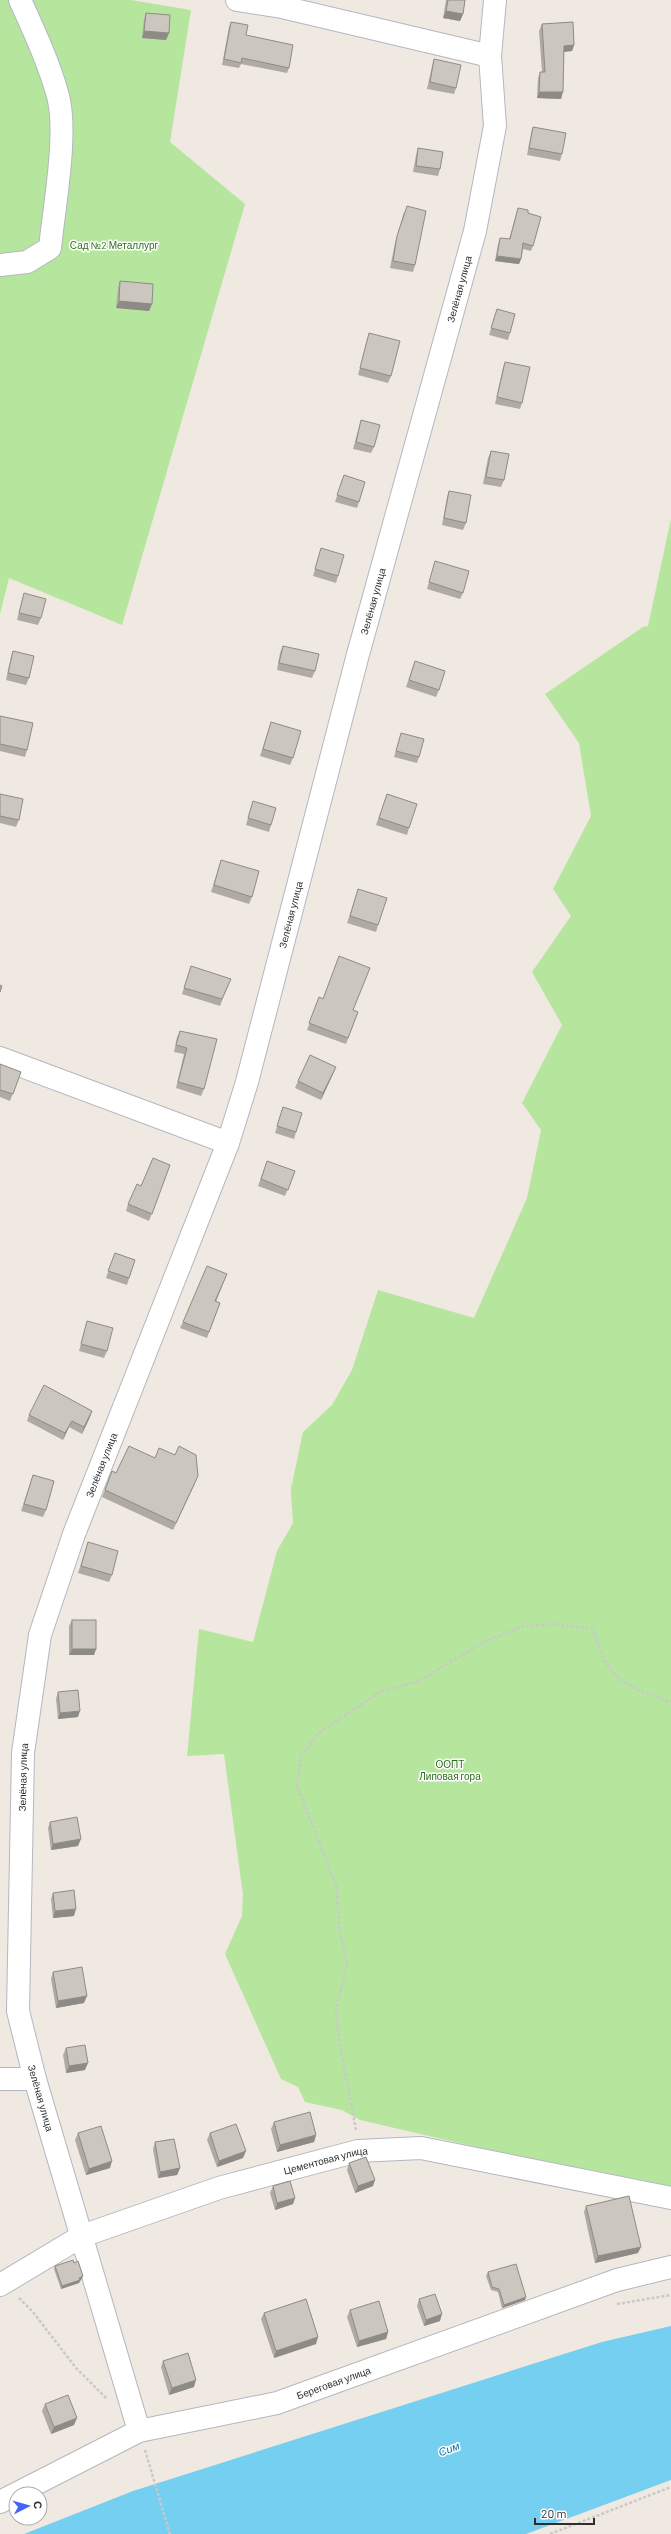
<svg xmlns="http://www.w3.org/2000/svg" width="671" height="2534" font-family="Barlow,sans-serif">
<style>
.green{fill:#b6e59e}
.water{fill:#75cff0}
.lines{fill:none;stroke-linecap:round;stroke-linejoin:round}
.minor-casing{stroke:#b4b7c1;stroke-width:24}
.path{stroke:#c9c9c9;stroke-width:2.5;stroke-dasharray:3 2;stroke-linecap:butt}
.minor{stroke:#fff;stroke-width:22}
.wall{fill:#afaba4}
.shaded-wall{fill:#8e8b86}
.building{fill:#cbc7bf;stroke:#8e8b86}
.labels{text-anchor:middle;stroke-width:3;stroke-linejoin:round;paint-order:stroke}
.park-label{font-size:10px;fill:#2c6e1b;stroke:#fff}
.street-label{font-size:10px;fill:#2e2e2e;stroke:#fff}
.water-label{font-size:11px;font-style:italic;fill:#0d6fa3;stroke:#fff}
</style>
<rect width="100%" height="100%" fill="#efe9e1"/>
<g class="green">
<path d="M0,0H131L191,10L170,142L245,204L122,625L9,578L0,614Z"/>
<path d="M671,519V2192L360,2120L342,2110L305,2102L298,2087L281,2079L225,1954L242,1916L243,1895L224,1754L187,1756L199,1629L253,1642L277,1551L293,1523L289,1464L291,1489L303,1432L332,1405L352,1370L378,1290L474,1318L527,1198L541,1130L522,1103L562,1025L532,972L571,916L553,889L591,816L579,743L545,694L643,627L648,626Z"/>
</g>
<path class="water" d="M671,2326V2480L526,2534H24L133,2491L602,2342Z"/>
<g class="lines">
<defs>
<g id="minor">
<path d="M237,0L282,7L490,56"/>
<path d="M0,265L27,262L50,248C54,207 68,134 58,96C49,63 34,31 20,0"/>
<path d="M0,1058L228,1143"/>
<path d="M0,2079H35"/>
<path id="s1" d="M0,2285L82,2236L219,2188L358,2151L421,2148L671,2198"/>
<path id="s2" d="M139,2431L35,2079L18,2011L23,1753L40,1635L74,1534L228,1143L247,1082L357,658L475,231L495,126L490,56L495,0"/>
<path id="s3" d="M0,2502L139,2431L277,2403L617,2280L671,2267"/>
</g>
</defs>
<use href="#minor" class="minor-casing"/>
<g class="path">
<path d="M356,2130L339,2040L336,2008L347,1966L339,1926L337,1888L297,1786L301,1756L319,1733L380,1692L419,1681L482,1643L520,1627L551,1624L593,1629C609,1681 622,1685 671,1702"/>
<path d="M19,2298L33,2312L76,2368L107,2399"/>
<path d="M617,2304L671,2295"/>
<path d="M145,2450L170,2534"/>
<path d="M550,2534L671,2487"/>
</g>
<use href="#minor" class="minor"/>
</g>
<g class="wall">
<path d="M446,0H465L463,14L460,21L443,18Z"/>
<path d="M146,13L169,33L166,40L142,38L144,19Z"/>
<path d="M231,22L246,35L289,68L287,73L241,64L239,68L222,65L229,27Z"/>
<path d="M542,24L574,45L572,51L564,52L561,99L537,98L538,78L540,72H542L539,31Z"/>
<path d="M434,59L456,88L454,94L427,89L432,66Z"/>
<path d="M533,127L562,154L560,161L527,155L531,134Z"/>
<path d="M418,148L440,169L438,176L413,172L416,155Z"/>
<path d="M518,208L528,213L533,246L531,251L523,249L521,259L519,264L495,261L498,244L500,238L509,239Z"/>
<path d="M404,212L415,265L413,272L390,268L395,243Z"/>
<path d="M120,281L152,304L149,311L116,308L118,288Z"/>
<path d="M497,309L510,333L508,340L489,335Z"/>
<path d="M369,333L391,376L388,383L358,375L367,340Z"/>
<path d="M505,362L522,403L520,409L495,404L503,368Z"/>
<path d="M361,420L374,447L371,453L353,449L359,427Z"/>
<path d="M491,451L504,480L501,487L483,484L488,458Z"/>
<path d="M344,475L359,502L357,508L335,502Z"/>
<path d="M449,491L466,523L463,530L442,525L447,497Z"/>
<path d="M321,548L338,576L336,583L313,576Z"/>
<path d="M435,561L463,593L460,599L427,589Z"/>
<path d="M24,593L41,618L38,625L17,620L22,600Z"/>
<path d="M283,646L315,671L312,678L277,670L280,653Z"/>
<path d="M13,651L29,678L26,685L6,680L11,657Z"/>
<path d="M415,661L439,690L436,697L406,687Z"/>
<path d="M0,716L27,750L25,757L0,751Z"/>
<path d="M271,722L293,758L290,765L260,756Z"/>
<path d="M401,733L419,757L417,763L394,757Z"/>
<path d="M0,794L19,820L16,827L0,823Z"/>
<path d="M387,794L409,828L407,835L376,825Z"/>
<path d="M253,801L271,825L269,832L246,825Z"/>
<path d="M221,860L252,897L249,904L211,892Z"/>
<path d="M356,896L378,925L376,932L347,923Z"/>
<path d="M191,966L228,985L220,1006L182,994Z"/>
<path d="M319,997L358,1012L346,1044L307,1030Z"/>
<path d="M180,1031L204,1089L201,1096L176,1088L184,1054L174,1052L177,1037Z"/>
<path d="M0,1065L21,1072L10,1101L0,1097Z"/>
<path d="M336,1067L333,1074L321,1100L295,1088L298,1081Z"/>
<path d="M283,1107L296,1132L294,1139L275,1133Z"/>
<path d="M267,1161L295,1171L285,1196L258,1186Z"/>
<path d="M170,1165L149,1221L126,1211L128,1204L141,1186Z"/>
<path d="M115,1253L135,1260L127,1285L106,1278Z"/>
<path d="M227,1274L216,1302L220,1303L207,1338L180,1328L183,1322Z"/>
<path d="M87,1321L107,1351L104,1358L79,1351L85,1328Z"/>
<path d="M92,1411L90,1417L82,1434L69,1427L63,1440L27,1421L29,1415Z"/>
<path d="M155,1458L195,1483L173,1530L102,1497L112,1471L116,1473Z"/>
<path d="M33,1475L46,1510L43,1517L21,1511Z"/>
<path d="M88,1542L112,1575L109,1582L78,1573Z"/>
<path d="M72,1620L96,1649L94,1655H69V1626Z"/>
<path d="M58,1692L78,1717L58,1719L56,1699Z"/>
<path d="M50,1822L78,1846L51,1850L48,1828Z"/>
<path d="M53,1893L74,1916L53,1918L51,1899Z"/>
<path d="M53,1972L84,2003L56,2008L51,1979Z"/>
<path d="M66,2048L85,2070L66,2073L63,2055Z"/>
<path d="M274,2122L316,2135L314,2142L277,2152L271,2129Z"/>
<path d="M78,2133L110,2168L86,2175L75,2140Z"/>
<path d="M210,2133L243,2158L217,2167L207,2140Z"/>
<path d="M155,2142L180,2168L177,2175L158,2178L153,2149Z"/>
<path d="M349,2163L373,2186L355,2193L347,2170Z"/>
<path d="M273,2186L295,2198L293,2204L275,2210L270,2193Z"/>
<path d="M586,2206L638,2253L595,2263L584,2212Z"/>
<path d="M74,2263L83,2276L81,2280L80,2281L79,2283L61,2289L54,2269L55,2266Z"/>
<path d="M488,2272L526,2297L525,2300L502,2308L498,2292L491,2290L486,2276Z"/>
<path d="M419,2299L440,2321L424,2326L417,2306Z"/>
<path d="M350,2310L388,2332L386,2339L357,2347L347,2317Z"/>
<path d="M264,2313L316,2344L274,2358L261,2319Z"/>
<path d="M163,2361L194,2387L169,2395L161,2367Z"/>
<path d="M45,2404L74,2425L51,2434L42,2411Z"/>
</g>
<g class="shaded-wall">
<path d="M446,11L463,14L460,21L443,18Z"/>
<path d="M144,31L169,33L166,40L142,38Z"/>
<path d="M574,45L572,51L561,52L564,46Z"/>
<path d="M539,92H563L561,99L537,98Z"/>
<path d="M497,256L521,259L519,264L495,261Z"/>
<path d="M119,301L152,304L149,311L116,308Z"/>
<path d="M336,1067L333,1074L321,1100L323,1093Z"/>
<path d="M92,1411L90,1417L82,1434L84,1427Z"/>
<path d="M72,1421L69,1427L63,1440L65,1433Z"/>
<path d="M198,1476L195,1483L173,1530L176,1523Z"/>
<path d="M72,1649H96L94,1655H69Z"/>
<path d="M80,1711L78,1717L58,1719L60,1713Z"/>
<path d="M81,1839L78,1846L51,1850L53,1844Z"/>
<path d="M76,1909L74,1916L53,1918L55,1911Z"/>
<path d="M87,1996L84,2003L56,2008L58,2001Z"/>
<path d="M88,2063L85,2070L66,2073L69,2066Z"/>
<path d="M316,2135L314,2142L277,2152L280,2145Z"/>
<path d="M246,2151L243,2158L217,2167L219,2161Z"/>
<path d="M112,2161L110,2168L86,2175L89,2169Z"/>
<path d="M180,2168L177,2175L158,2178L160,2172Z"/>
<path d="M375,2180L373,2186L355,2193L358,2186Z"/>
<path d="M295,2198L293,2204L275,2210L277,2203Z"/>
<path d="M641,2247L638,2253L595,2263L598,2256Z"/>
<path d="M83,2276L81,2280L80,2281L79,2283L61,2289L62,2286Z"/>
<path d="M526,2297L525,2300L502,2308L504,2305Z"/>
<path d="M442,2314L440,2321L424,2326L426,2320Z"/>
<path d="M388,2332L386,2339L357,2347L359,2341Z"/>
<path d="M318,2337L316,2344L274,2358L276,2351Z"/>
<path d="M196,2380L194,2387L169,2395L172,2388Z"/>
<path d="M77,2418L74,2425L51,2434L54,2427Z"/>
</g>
<g class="building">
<path d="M448,0H465L463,14L446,11Z"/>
<path d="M146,13L170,15L169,33L144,31Z"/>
<path d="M231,22L248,25L246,35L293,45L289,68L242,58L241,63L224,59Z"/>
<path d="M573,22L574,45L564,46L563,92H539L540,72H545L542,24Z"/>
<path d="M434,59L461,65L456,88L430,82Z"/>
<path d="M533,127L566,133L562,154L529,148Z"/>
<path d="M418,148L443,152L440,169L416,166Z"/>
<path d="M407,206L426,211L415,265L393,261L397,236Z"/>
<path d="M518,208L528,210V213L541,217L533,246L523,243L521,259L497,256L500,238L510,239Z"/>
<path d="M120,281L153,284L152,304L119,301Z"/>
<path d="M497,309L515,314L510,333L491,328Z"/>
<path d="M369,333L400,341L391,376L360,368Z"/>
<path d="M505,362L530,367L522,403L497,397Z"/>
<path d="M361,420L380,425L374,447L356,442Z"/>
<path d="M491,451L509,454L504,480L486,477Z"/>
<path d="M344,475L365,482L359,502L337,495Z"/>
<path d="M449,491L471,495L466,523L444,518Z"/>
<path d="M321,548L344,555L338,576L315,569Z"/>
<path d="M435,561L469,571L463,593L429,582Z"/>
<path d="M24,593L46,599L41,618L19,613Z"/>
<path d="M283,646L319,654L315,671L279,663Z"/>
<path d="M13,651L34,656L29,678L8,673Z"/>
<path d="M415,661L445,671L439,690L409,680Z"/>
<path d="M0,716L33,723L27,750L0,744Z"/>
<path d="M271,722L301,731L293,758L263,749Z"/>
<path d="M401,733L424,739L419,757L396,751Z"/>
<path d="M0,794L23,799L19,820L0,816Z"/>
<path d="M387,794L417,804L409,828L379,818Z"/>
<path d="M253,801L276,808L271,825L248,818Z"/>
<path d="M221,860L259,871L252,897L214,885Z"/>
<path d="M358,889L387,898L378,925L350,916Z"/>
<path d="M339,956L370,968L353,1010L358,1012L348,1038L309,1023L319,997L323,999Z"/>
<path d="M191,966L231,979L222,999L184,988Z"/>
<path d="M0,985L2,986L0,992Z"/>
<path d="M180,1031L217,1039L204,1089L178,1082L187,1048L176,1045Z"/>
<path d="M310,1055L336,1067L323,1093L298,1081Z"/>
<path d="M0,1064L21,1072L13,1094L0,1090Z"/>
<path d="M283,1107L302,1113L296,1132L277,1126Z"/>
<path d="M153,1158L170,1165L152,1214L128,1204L137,1184L141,1186Z"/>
<path d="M267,1161L295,1171L288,1190L261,1179Z"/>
<path d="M115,1253L135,1260L129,1278L108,1271Z"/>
<path d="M207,1266L227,1274L215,1301L220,1303L209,1332L183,1322Z"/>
<path d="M87,1321L113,1328L107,1351L81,1344Z"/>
<path d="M44,1385L92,1411L84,1427L72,1421L65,1433L29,1415Z"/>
<path d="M129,1446L155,1458L159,1448L175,1455L179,1446L196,1455L198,1476L176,1523L105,1490L112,1471L116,1473Z"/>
<path d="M33,1475L54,1481L46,1510L24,1504Z"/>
<path d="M88,1542L118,1551L112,1575L81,1566Z"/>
<rect x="72" y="1620" width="24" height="29"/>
<path d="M78,1690L80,1711L60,1713L58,1692Z"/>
<path d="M77,1817L81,1839L53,1844L50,1822Z"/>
<path d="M74,1890L76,1909L55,1911L53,1893Z"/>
<path d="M82,1967L87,1996L58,2001L53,1972Z"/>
<path d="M85,2045L88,2063L69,2066L66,2048Z"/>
<path d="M310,2112L316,2135L280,2145L274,2122Z"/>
<path d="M236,2124L246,2151L219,2161L210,2133Z"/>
<path d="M101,2126L112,2161L89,2169L78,2133Z"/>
<path d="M174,2139L180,2168L160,2172L155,2142Z"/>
<path d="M366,2157L375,2180L358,2186L349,2163Z"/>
<path d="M290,2181L295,2198L277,2203L273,2186Z"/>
<path d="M629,2196L641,2247L598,2256L586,2206Z"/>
<path d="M73,2260L74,2263L78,2261L83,2276L79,2278L80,2280L62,2286L55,2266Z"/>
<path d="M516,2264L526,2297L504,2305L499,2289L492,2287L488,2272Z"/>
<path d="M435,2294L442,2314L426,2320L419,2299Z"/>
<path d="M306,2299L318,2337L276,2351L264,2313Z"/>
<path d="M379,2301L388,2332L359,2341L350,2310Z"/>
<path d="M188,2353L196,2380L172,2388L163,2361Z"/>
<path d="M68,2395L77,2418L54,2427L45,2404Z"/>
</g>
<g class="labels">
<g class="park-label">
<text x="114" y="249">Сад №2 Металлург</text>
<text x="450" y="1768">ООПТ<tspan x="450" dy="12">Липовая гора</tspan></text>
</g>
<g class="street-label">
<text dy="4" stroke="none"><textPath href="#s2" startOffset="2226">Зелёная улица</textPath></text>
<text dy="4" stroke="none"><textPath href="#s2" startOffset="1902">Зелёная улица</textPath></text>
<text dy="4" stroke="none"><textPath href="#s2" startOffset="1578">Зелёная улица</textPath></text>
<text dy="4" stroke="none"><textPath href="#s2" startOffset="995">Зелёная улица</textPath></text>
<text dy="4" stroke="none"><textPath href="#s2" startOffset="671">Зелёная улица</textPath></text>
<text transform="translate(41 2098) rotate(74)" y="4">Зелёная улица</text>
<text dy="4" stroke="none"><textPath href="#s1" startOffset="351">Цементовая улица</textPath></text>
<text dy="4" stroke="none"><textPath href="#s3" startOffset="357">Береговая улица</textPath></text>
</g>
<g class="water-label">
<text transform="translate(449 2449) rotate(-21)" y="4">Сим</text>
</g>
</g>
<g transform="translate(28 2506) rotate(84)"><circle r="19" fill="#ffffff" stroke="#ababab"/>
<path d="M0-3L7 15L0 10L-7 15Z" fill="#4264fb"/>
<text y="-6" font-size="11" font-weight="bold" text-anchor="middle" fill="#2e2e2e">С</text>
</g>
<path d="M535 2518v6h59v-6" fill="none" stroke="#2e2e2e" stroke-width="2"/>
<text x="541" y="2518" font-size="12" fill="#2e2e2e" stroke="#ffffff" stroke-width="3" paint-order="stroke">20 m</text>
</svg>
